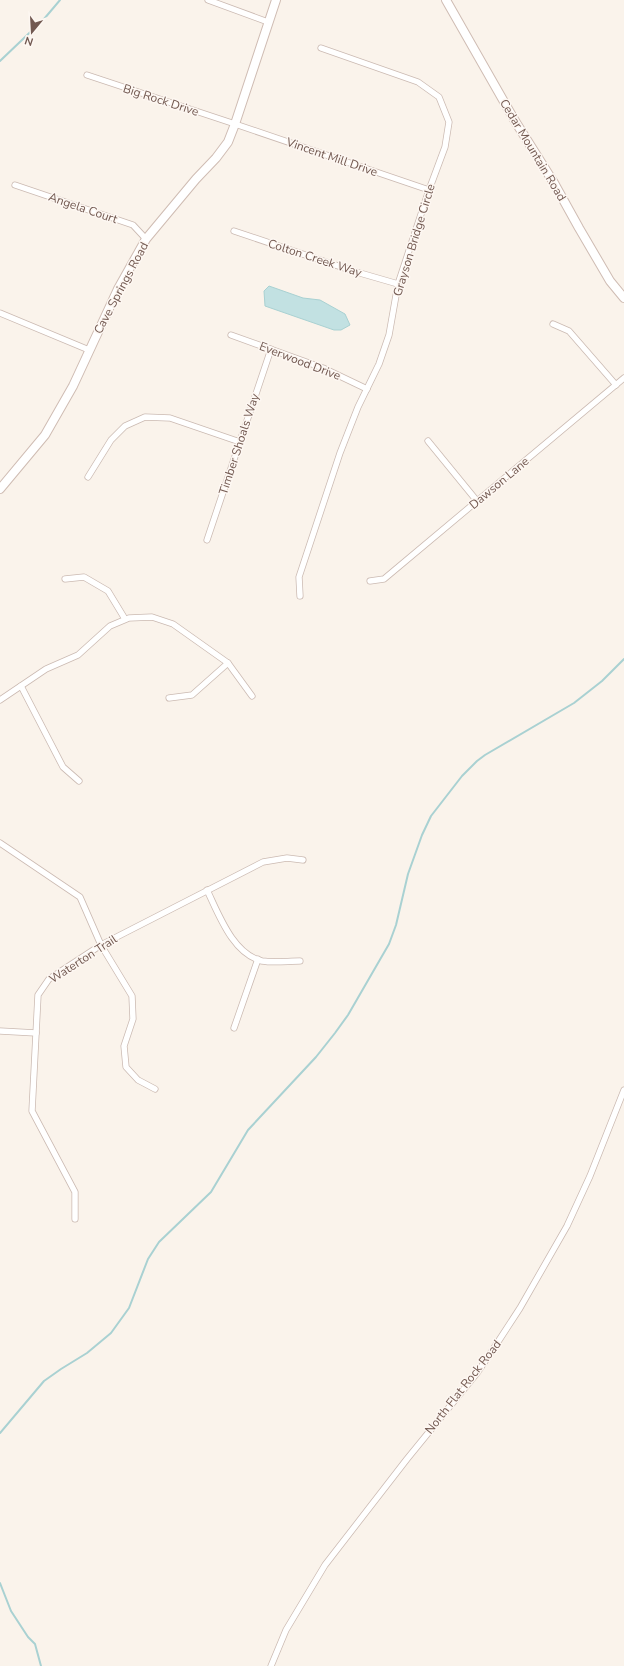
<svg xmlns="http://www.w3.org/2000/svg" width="624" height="1666" font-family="'Nunito Sans',sans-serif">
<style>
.water{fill:#c2e1e2;stroke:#a9d1d2}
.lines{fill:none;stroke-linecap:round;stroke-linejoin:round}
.stream{stroke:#a9d1d2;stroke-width:2}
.street-casing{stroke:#cbbab2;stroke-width:7}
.secondary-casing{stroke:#cfbcb3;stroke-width:10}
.street{stroke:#fff;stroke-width:5.5}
.secondary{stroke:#fff;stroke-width:8}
.labels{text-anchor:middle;stroke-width:3;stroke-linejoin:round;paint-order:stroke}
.street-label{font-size:12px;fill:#725951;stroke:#fdf7f2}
</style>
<rect width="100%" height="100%" fill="#faf3eb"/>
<path class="water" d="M269,286L303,298L320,300L345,314L350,325L341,330H334L265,306L264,291Z"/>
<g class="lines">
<g class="stream">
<path d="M0,61L44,19L60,0"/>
<path d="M0,1433L44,1381L61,1369L87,1353L111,1333L129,1308L148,1259L159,1242L211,1192L248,1130L316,1057L335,1033L348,1015L389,944L396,925L408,874L422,835L431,816L462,776L477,761L485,755L574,703L602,681L624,659"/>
<path d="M0,1583L11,1611L28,1637L35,1644L41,1666"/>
</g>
<defs>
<g id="street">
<path d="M208,0L268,22"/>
<path d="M87,75L235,124L429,190"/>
<path d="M15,185L133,225L146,239"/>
<path d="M234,231L353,271L398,284"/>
<path d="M0,313L89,350"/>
<path d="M553,324L569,331L616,385"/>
<path d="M231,335L323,368L367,389"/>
<path d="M428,441L477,501"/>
<path d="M88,477L111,440L125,426L145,417L170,418L240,442"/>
<path d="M207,540L271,349"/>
<path d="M65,579L84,577L108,591L125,619"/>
<path d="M370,581L384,579L624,378"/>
<path d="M300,596L299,577L340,453L358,407L379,364L389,335L398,284L429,190L445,147L449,122L439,97L418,82L321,48"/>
<path d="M21,686L63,767L79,781"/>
<path d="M169,698L192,695L228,663"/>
<path d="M0,700L46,669L78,655L110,626L129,618L152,617L173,624L228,663L252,696"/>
<path d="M0,843L80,897L101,945L132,996L133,1019L124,1046L126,1067L138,1080L155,1089"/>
<path d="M207,890C219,915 233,954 262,961C274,963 288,961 300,961"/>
<path d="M234,1028L258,959"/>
<path d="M0,1031L36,1033"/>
<path d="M75,1219V1192L32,1111L38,995L49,979L101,945L263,862L287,858L303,860"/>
<path d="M271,1666L286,1630L325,1565L407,1459L477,1373L492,1351L520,1308L567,1226L590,1176L624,1090"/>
</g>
<g id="secondary">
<path d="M446,0L515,121L554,183L579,228L610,281L624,298"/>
<path d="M0,489L45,435L73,386L118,289L146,239L196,179L216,158L228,142L235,124L276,0"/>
</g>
</defs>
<use href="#street" class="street-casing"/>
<use href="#secondary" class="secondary-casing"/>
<use href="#street" class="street"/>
<use href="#secondary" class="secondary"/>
</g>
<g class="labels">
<g class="street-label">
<text transform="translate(161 100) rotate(18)" y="4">Big Rock Drive</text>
<text transform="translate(533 150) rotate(59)" y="4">Cedar Mountain Road</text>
<text transform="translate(332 157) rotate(19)" y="4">Vincent Mill Drive</text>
<text transform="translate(83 208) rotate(19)" y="4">Angela Court</text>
<text transform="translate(414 240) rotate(-73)" y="4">Grayson Bridge Circle</text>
<text transform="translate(315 258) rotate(18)" y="4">Colton Creek Way</text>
<text transform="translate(121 288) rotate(-62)" y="4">Cave Springs Road</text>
<text transform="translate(300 361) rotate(21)" y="4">Everwood Drive</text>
<text transform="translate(239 444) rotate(-72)" y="4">Timber Shoals Way</text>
<text transform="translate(499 483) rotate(-40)" y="4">Dawson Lane</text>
<text transform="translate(83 959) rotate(-33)" y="4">Waterton Trail</text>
<text transform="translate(463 1387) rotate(-52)" y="4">North Flat Rock Road</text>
</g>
</g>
<g transform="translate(32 32) rotate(198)" stroke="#fdf7f2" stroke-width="3" paint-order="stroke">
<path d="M0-3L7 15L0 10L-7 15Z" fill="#725951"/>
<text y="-6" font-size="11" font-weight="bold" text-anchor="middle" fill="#725951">N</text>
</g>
</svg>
